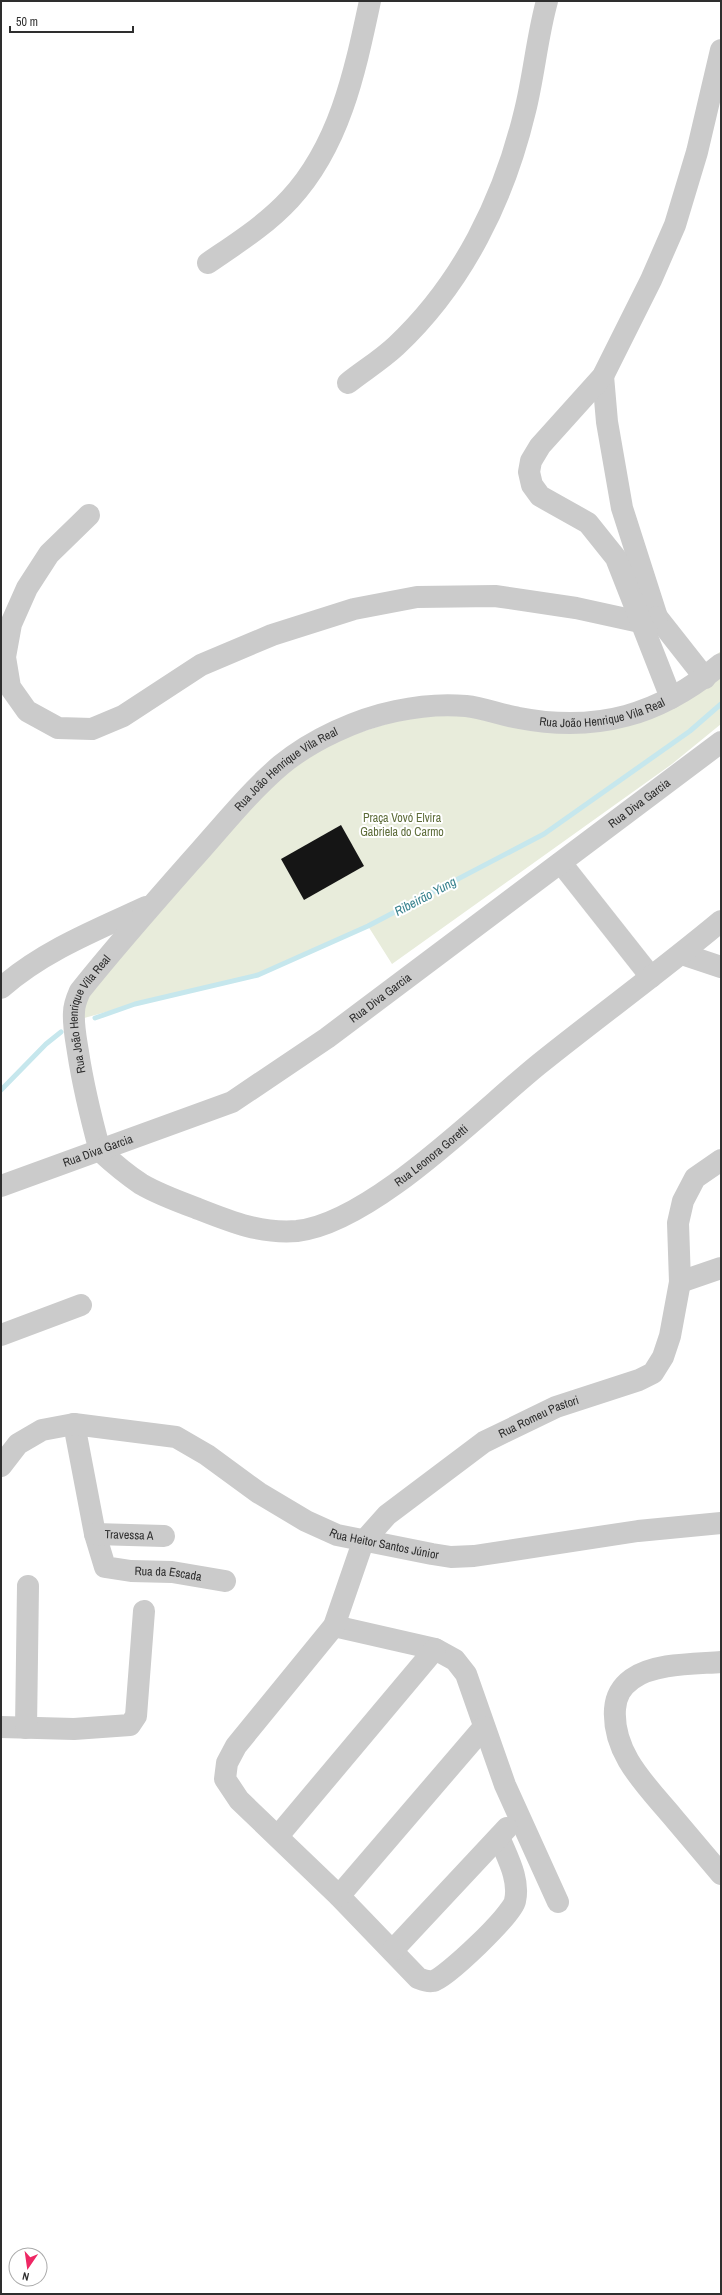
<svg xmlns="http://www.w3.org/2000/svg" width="722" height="2295" font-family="'Archivo Narrow',sans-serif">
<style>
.green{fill:#e8ecdb}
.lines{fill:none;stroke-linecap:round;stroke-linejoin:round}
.stream{stroke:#c6e7ed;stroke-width:5}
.building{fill:#151515}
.minor{stroke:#cbcbcb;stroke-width:22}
.labels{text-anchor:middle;stroke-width:4;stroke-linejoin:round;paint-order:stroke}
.street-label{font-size:12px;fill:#2e2e2e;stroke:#fff}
.park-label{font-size:12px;fill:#5d6c39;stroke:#fff}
.water-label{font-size:13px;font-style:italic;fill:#36808d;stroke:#fff}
</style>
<rect width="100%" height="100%" fill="#fff"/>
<path class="green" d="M721,651V724L672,764L392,964L368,926L258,975L135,1004L77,1020L84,999L259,791L314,747L424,712L589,724L680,684Z"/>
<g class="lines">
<g class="stream">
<path d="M95,1018L135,1004L258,975L368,926L544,834L690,731L721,704"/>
<path d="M1,1090L46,1044L61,1032"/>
</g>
</g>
<path class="building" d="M341,825L364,866L304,900L281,859Z"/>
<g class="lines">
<g class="minor">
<path d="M208,263C237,243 266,225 290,199C340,145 355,71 370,1"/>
<path d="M603,376L607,422L622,508L657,617L705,678"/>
<path d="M348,383C363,371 381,360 396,346C463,283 504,199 525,111C534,75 537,37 547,1"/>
<path d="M89,515L49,554L27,588L11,624L5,657L10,687L27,711L58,728L92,729L123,716L201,665L272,635L354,609L417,597L495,596L576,608L640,622L657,617"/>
<path d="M671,698L616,558L588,523L540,496L532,485L529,472L531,461L540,446L603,376L651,280L675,225L697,152L721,50"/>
<path d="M561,863L651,977"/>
<path d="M682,954L721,967"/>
<path d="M1,988C43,951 96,930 146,907"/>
<path id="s1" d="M100,1151C91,1118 83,1085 78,1052C76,1039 73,1025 74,1012C74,1004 77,998 80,991C115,947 153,904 191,861C220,829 248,793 281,765C313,739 357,719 396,711C419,706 443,704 466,706C484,708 501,715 519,718C597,733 660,715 721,664"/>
<path id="s2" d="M100,1151C113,1163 126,1174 141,1184C158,1194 177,1201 196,1208C229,1221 260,1234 297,1231C371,1223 479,1113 538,1065C599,1016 661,971 721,921"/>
<path id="s3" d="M1,1186L232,1102L327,1038L721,742"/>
<path d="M680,1282L721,1268"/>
<path d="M1,1335L81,1305"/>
<path id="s4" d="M74,1424L95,1534L105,1567L131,1571L172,1572L225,1581"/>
<path id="s5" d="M1,1466L18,1444L42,1430L74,1424L176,1437L207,1455L259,1493L306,1521L337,1535L432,1554L451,1557L474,1556L638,1531L721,1523"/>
<path id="s6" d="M95,1534L164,1536"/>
<path d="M334,1626L435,1649L455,1660L466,1674L505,1785L558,1902"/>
<path d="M721,1662C695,1664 654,1663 632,1679C621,1687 616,1696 615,1709C612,1753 646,1785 672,1816C688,1835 705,1855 721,1874"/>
<path d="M1,1727L74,1729L130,1725L136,1716L144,1611"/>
<path d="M26,1728L28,1586"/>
<path d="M278,1836L435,1649"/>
<path id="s7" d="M499,1837C507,1857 520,1879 515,1901C513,1914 446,1978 433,1981C427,1982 423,1980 418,1978L339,1896L239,1800L225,1779L227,1763L236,1746L334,1626L363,1542L387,1515L484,1442L556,1407L639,1380L653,1373L663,1357L670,1336L680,1282L678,1223L683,1201L695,1178L721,1160"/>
<path d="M339,1896L484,1727"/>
<path d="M393,1950L507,1828"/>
</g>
</g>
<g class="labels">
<g class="street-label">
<text dy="4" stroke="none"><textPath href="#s1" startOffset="804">Rua João Henrique Vila Real</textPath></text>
<text dy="4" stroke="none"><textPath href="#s1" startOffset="468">Rua João Henrique Vila Real</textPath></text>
<text dy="4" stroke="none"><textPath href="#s3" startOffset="751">Rua Diva Garcia</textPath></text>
<text dy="4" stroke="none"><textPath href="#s3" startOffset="427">Rua Diva Garcia</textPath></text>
<text dy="4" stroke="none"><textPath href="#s1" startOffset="144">Rua João Henrique Vila Real</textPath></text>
<text dy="4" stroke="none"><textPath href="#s3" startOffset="103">Rua Diva Garcia</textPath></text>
<text dy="4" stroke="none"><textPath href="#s2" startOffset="373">Rua Leonora Goretti</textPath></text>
<text dy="4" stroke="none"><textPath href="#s7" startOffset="973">Rua Romeu Pastori</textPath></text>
<text dy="4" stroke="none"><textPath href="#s6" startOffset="34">Travessa A</textPath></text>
<text dy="4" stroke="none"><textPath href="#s5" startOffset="428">Rua Heitor Santos Júnior</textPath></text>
<text dy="4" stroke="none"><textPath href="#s4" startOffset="210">Rua da Escada</textPath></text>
</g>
<g class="park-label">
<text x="402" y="822">Praça Vovó Elvira<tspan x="402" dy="14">Gabriela do Carmo</tspan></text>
</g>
<g class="water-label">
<text transform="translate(425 896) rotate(-28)" y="5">Ribeirão Yung</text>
</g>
</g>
<rect width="722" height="2295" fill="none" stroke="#2e2e2e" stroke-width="4"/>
<g transform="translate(28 2267) rotate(193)"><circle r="19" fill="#ffffff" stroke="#ababab"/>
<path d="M0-3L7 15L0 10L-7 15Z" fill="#ee2764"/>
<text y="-6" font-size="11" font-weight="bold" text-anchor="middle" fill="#2e2e2e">N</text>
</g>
<path d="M10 26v6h123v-6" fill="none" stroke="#2e2e2e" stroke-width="2"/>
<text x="16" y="26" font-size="12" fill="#2e2e2e" stroke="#ffffff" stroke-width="3" paint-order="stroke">50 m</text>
</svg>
